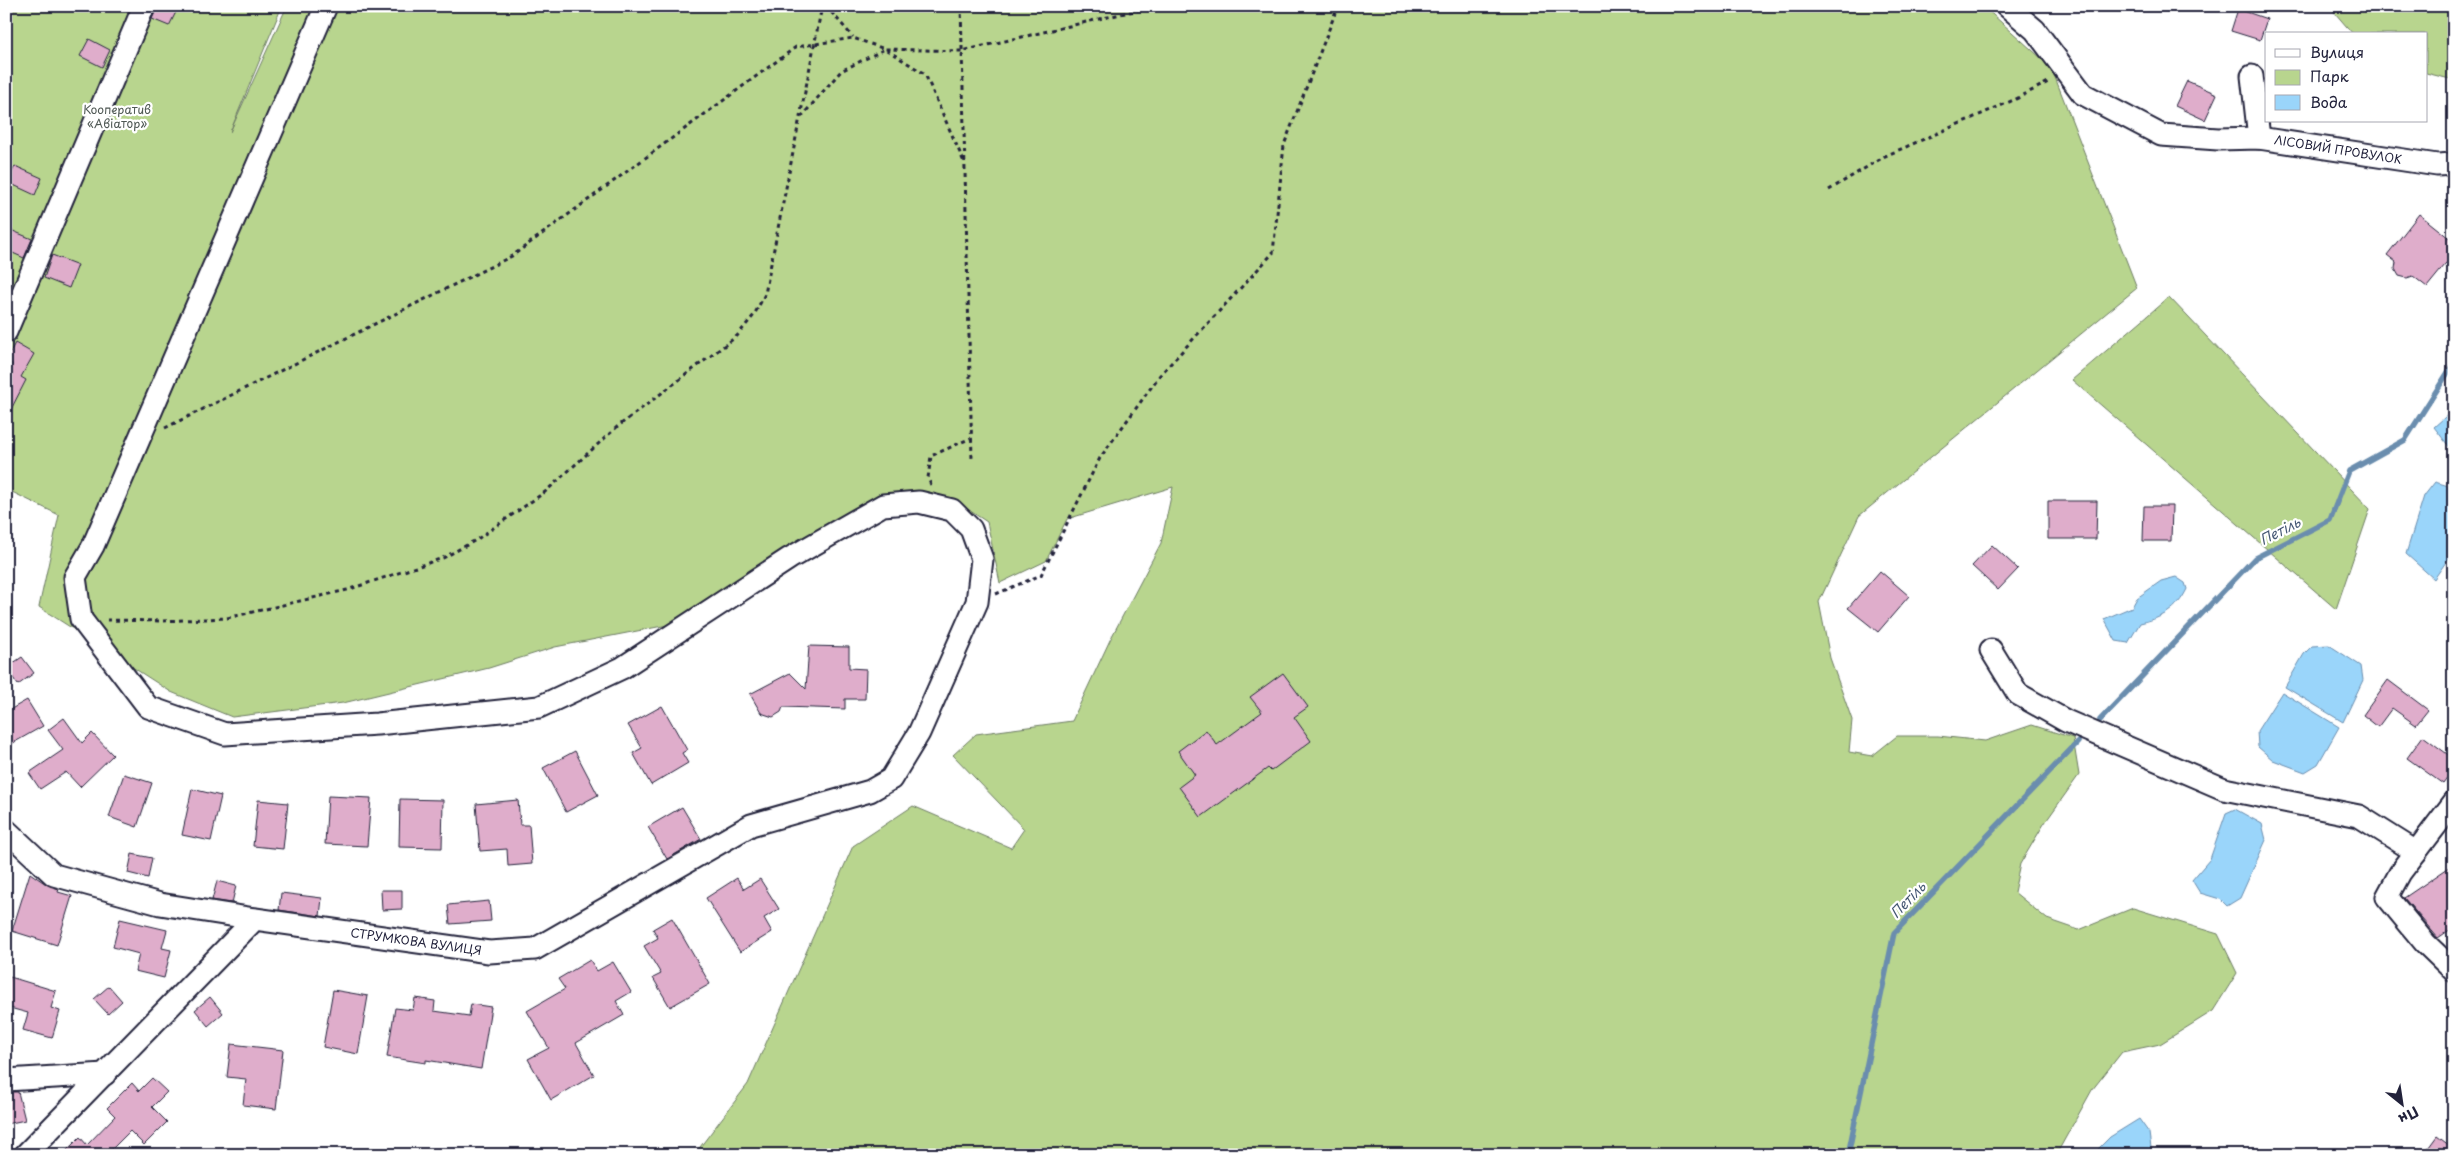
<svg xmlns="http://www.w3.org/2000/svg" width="2460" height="1161" font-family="'Playpen Sans',sans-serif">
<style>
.green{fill:#b8d58e;stroke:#6d7c64}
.water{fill:#9ad5fa;stroke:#6a8dae}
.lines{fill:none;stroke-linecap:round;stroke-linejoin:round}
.stream{stroke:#6a8dae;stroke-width:5.5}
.building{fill:#dfadcb;stroke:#22223b}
.minor-casing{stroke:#22223b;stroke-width:25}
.path{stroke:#22223b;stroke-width:3;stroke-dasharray:4 4;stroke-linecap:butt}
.minor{stroke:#fff;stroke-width:21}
.labels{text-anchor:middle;stroke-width:4.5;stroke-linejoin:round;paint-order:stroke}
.park-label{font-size:12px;fill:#4f5854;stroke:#fff}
.street-label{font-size:12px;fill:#22223b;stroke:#fff}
.water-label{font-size:14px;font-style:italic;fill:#465874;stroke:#fff}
</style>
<rect width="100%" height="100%" fill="#fff"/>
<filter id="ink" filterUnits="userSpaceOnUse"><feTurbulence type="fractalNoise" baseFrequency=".02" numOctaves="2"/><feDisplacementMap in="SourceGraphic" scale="10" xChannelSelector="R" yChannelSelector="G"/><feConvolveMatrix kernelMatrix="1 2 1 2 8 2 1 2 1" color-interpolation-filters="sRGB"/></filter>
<g filter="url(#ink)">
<g class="green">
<path d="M6,6H282L230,132L287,6H1983L2051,67L2137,288L1859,516L1819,602L1830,658L1852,720L1849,752L1872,756L1897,736H1938L1985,741L2032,725L2073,738L2079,775L2044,824L2020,864L2014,892L2047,919L2079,930L2133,908L2218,934L2237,973L2213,1011L2160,1044L2122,1052L2092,1090L2056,1155H694L748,1084L853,846L913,806L1011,848L1024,829L953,755L976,734L1072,721L1110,640L1161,543L1173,487L1067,519L1046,561L1000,583L987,522L952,499H887L673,624L555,647L489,668L343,703L232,717L171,692L39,607L59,515L6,489Z"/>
<path d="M2329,6H2454V80L2426,73V34H2353Z"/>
<path d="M2169,297L2370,509L2336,609L2072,380Z"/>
</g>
<g class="water">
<path d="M2454,409V453L2434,427Z"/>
<path d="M2435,482L2452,487L2454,491V545L2451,555L2434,579L2406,554L2424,496Z"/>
<path d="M2176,577L2185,583L2187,589C2177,610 2162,618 2140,623L2128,643L2116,641L2104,619L2132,607L2137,598L2161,581Z"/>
<path d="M2329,645L2361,666L2363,680L2343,722L2285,687L2304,654L2312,646Z"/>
<path d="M2282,692L2339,727L2318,764L2305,772L2273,760L2258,747L2257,731Z"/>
<path d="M2235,809L2262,824L2266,840L2240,898L2227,906L2220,899L2200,893L2192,880L2210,859L2226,813Z"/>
<path d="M2139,1119L2149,1133L2152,1155H2092L2110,1137Z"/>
</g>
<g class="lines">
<g class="stream">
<path d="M2100,720L2255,558L2330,520L2349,471L2405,440L2454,363"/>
<path d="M1848,1155L1894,933L2078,742"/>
</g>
</g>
<g class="building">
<path d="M158,6H179L169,26L152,19Z"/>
<path d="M2238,9L2267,19L2260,40L2231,31Z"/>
<path d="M89,39L110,50L102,67L80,56Z"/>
<path d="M2187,81L2217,94L2205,120L2175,106Z"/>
<path d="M15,166L42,178L35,195L7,182Z"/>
<path d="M2419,214L2454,242V254L2427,287L2413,276L2407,278L2399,276L2395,269L2396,262L2387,255Z"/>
<path d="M6,228L32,239L24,258L6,250Z"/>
<path d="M52,255L78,265L69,288L44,278Z"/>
<path d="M15,343L34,354L21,377L26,380L6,419V370L8,371L12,364L6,360Z"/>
<path d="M2048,501H2097L2096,539H2048Z"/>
<path d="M2144,506H2172L2171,541H2143Z"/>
<path d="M1992,545L2018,569L1998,590L1972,566Z"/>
<path d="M1880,571L1909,596L1878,632L1848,608Z"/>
<path d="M809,646L849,647V668L866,669L865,699H845V709L783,707L781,712L773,717L761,713L750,694L790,673L806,689Z"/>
<path d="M22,657L34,673L18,685L6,668Z"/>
<path d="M1283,673L1308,707L1294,717L1311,741L1271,771L1268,768L1201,817L1179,787L1195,775L1178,751L1206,730L1217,745L1262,712L1250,697Z"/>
<path d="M2388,680L2428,710L2416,725L2392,708L2378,727L2363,715Z"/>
<path d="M27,700L43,726L6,747V712Z"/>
<path d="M662,706L687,750L682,753L688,763L651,785L633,753L642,748L628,725Z"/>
<path d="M64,718L82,743L92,733L113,755L80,787L66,772L40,789L29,773L63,750L48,730Z"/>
<path d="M2423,736L2454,759V769L2443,784L2407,758Z"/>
<path d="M575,751L598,795L566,812L543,768Z"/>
<path d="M124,774L152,783L137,827L109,817Z"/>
<path d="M192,789L221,796L211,841L182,835Z"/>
<path d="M328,796L371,798L367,846L325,844Z"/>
<path d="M400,799L443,800L442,848L399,847Z"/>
<path d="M258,800L288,803L283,849L253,846Z"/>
<path d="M518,800L520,825H529L532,864L508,866L507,849L480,851L476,804Z"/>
<path d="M682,807L701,839L667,859L648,827Z"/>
<path d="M132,854L152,858L148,878L128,873Z"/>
<path d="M2454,864V927L2438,938L2404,898Z"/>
<path d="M30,873L46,884L59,889L58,892L72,896L57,945L12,931Z"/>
<path d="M737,878L744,889L760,879L779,909L764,918L772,932L740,952L706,898Z"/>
<path d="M217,881L236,886L232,903L212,900Z"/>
<path d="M381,890H402V909L382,910Z"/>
<path d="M281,893L322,898L320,916L279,910Z"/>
<path d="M489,901L491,921L450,924L448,905Z"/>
<path d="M672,918L710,984L670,1007L653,978L661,974L644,946L658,938L653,929Z"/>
<path d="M120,919L167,930L162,948L171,950L164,978L135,971L139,954L113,947Z"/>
<path d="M590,960L597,971L613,962L631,992L616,1001L624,1015L576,1043L594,1075L551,1100L528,1059L549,1048L527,1011L565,989L558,979Z"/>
<path d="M10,977L56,991L51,1008L60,1011L52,1038L23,1030L28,1013L6,1007V990Z"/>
<path d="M109,986L122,1001L108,1014L94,999Z"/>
<path d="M333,990L368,996L358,1054L323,1047Z"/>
<path d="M210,997L223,1013L208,1026L195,1010Z"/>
<path d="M415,998L435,1001L434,1011L469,1016L471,1004L491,1007L481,1069L426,1060V1063L387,1057L395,1008L413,1010Z"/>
<path d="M231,1044L283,1050L276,1109L243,1105L246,1079L227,1077Z"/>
<path d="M152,1078L167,1092L152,1107L167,1122L144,1145L130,1131L106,1155H62L80,1137L87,1145L115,1116L107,1108L132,1083L139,1091Z"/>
<path d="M6,1092H18L25,1120L6,1124Z"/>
<path d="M2437,1136L2454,1149V1155H2423Z"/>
</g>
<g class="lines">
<defs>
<g id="minor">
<path d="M2007,6L2035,30L2083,94L2161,135L2218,139L2259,138L2437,165L2454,164"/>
<path d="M2252,76L2259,138"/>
<path d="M6,332L144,6"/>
<path d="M1991,650L2018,694L2066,721L2224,789L2359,816L2416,852"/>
<path d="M2454,802L2400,873L2387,897L2425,943L2454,971"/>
<path d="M6,830L54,875L160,904L255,919"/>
<path d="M6,1080L105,1074"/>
<path d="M25,1155L255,919L489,952L535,949L751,825L870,791L891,779L919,733L977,602L982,559L971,529L952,510L919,502L883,505L790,558L622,668L539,707L377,724L225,734L148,707L81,619L75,577L93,546L326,6"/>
</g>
</defs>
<use href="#minor" class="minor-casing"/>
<g class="path">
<path d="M826,6L853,37"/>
<path d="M961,6L972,460"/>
<path d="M801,117L841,71L885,49L925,74L964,162"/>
<path d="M1829,190L1885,156L2016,99L2050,81"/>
<path d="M165,428L512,256L796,47L853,38L885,49L962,51L1155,6"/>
<path d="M931,485L928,478L931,456L971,438"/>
<path d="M996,594L1041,575L1100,458L1160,375L1273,253L1284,145L1338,6"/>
<path d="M107,620L162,621L227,618L347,590L443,558L476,540L545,492L617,427L737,336L754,315L765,294L822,6"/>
</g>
<use href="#minor" class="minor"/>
</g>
</g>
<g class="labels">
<g class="park-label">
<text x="117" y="114">Кооператив<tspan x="117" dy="14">«Авіатор»</tspan></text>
</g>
<g class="street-label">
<text transform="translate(2338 150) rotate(9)" y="4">ЛІСОВИЙ ПРОВУЛОК</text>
<text transform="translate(416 942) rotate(8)" y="4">СТРУМКОВА ВУЛИЦЯ</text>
</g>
<g class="water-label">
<text transform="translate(2280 531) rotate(-27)" y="5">Петіль</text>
<text transform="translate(1908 900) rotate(-46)" y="5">Петіль</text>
</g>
</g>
<rect width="2460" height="1161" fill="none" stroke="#fff" stroke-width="25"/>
<rect x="12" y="12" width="2435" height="1136" fill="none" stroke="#22223b" stroke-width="2" filter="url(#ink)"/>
<rect x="2265" y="32" width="162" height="90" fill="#ffffff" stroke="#a7a7b1"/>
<rect x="2275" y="49" width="25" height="8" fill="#ffffff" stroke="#a7a7b1"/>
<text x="2310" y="58" font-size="15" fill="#22223b">Вулиця</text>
<rect x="2275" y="70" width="25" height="15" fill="#b8d58e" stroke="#a7a7b1"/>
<text x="2310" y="82" font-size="15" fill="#22223b">Парк</text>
<rect x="2275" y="95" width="25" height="15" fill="#9ad5fa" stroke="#a7a7b1"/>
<text x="2310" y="108" font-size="15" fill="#22223b">Вода</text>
<g transform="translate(2402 1104) rotate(150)" stroke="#ffffff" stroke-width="4" paint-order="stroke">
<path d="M0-4L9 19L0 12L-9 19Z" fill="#22223b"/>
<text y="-8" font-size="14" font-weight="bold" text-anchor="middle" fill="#22223b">Пн</text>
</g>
</svg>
